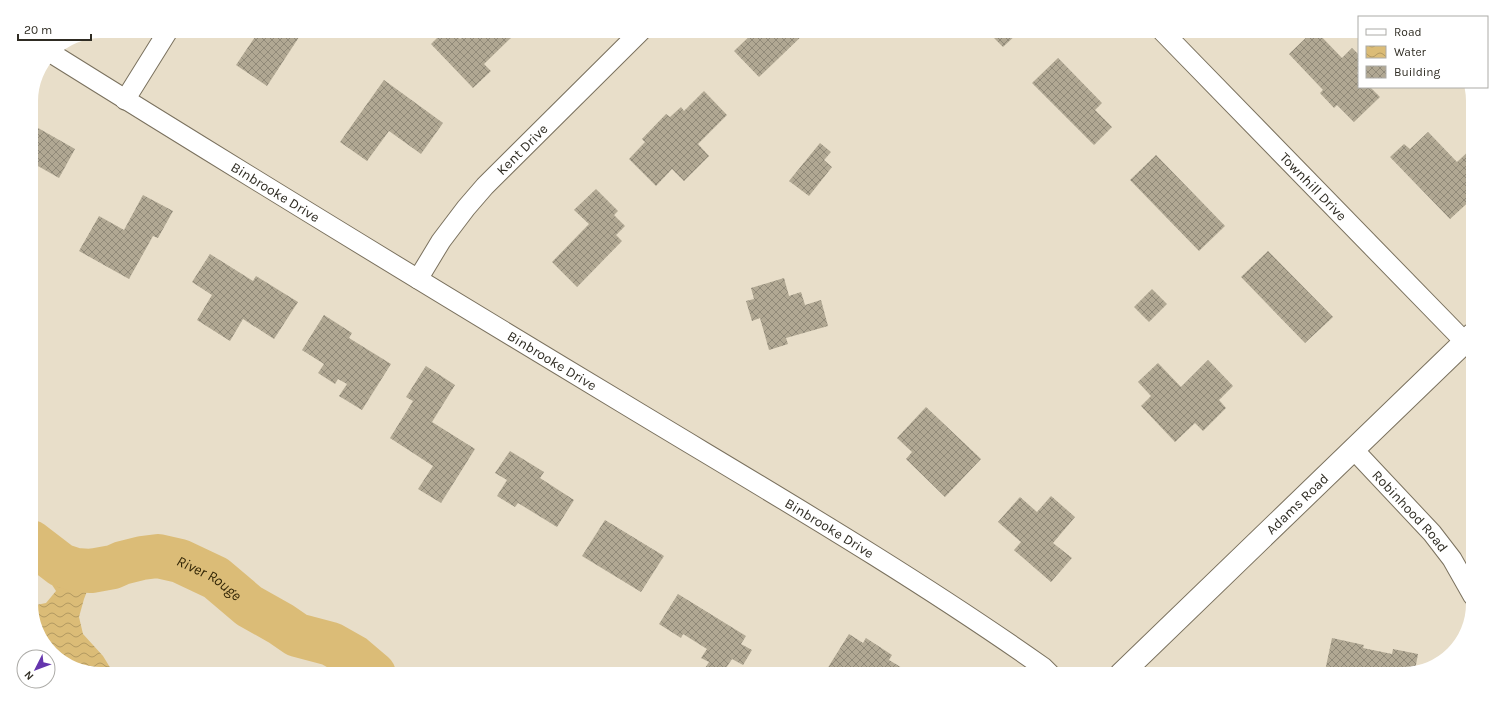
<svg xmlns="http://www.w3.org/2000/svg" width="1504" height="705" font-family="Karla,sans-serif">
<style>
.water{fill:url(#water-waves)}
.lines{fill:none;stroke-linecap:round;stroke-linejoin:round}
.river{stroke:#dbbc77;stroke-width:44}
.building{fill:url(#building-cross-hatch)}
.minor-casing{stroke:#7a715e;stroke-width:21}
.tertiary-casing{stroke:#7a715e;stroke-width:24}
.minor{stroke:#fff;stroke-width:19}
.tertiary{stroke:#fff;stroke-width:22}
.labels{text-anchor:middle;stroke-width:3.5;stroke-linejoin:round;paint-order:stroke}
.street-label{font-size:14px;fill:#2f2c23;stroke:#fff}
.water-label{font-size:15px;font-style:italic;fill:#342707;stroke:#fff}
</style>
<defs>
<pattern id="water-waves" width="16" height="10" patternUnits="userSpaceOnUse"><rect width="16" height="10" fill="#dbbc77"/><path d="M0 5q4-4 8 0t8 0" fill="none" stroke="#b29961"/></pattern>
<pattern id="building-cross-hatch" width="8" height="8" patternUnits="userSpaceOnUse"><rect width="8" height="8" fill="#b1a893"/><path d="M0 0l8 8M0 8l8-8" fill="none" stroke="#908978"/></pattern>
</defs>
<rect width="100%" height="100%" fill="#e8dec9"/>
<path class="water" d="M61,565L76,570L91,581L84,599L79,617L83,634L103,656L114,674H101L74,669L45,646L31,606L46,603L56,591L43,571Z"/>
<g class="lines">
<path class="river" id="s1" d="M31,542L61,565L76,570L91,571L113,567L122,563L142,558L158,556L180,561L216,578L249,606L281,624L297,635L331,644L354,657L374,674"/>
</g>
<g class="building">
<path d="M259,31H303L267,86L236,65Z"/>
<path d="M444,31H453L460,39L468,31H518L484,64L491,71L473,88L431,44Z"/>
<path d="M755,31H807L759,77L734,51Z"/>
<path d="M987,31H1020L1003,47Z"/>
<path d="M1313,31H1316L1342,58L1352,48L1359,55V71L1357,73L1359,75V87H1370L1380,97L1354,122L1337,105L1334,108L1320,93L1323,90L1289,54Z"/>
<path d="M1058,58L1102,103L1095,110L1112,127L1094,145L1032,83Z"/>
<path d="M384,80L443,123L421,154L389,131L367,161L340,142Z"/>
<path d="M704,91L727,115L698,144L709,156L684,181L672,169L656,186L629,159L645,142L642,139L666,114L670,117L681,107L684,111Z"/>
<path d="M31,124L75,149L59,178L31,162Z"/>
<path d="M1428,132L1457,162L1473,147V198L1450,219L1390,157L1404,144L1410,149Z"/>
<path d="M820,143L831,152L824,160L832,167L809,196L789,181Z"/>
<path d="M1156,155L1225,226L1199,251L1130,180Z"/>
<path d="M596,189L618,211L614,215L625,226L616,235L622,241L577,287L552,262L589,224L574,210Z"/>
<path d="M143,195L173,211L158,238L153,236L129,279L79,251L99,216L124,230Z"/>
<path d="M1268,251L1333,317L1305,343L1241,277Z"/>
<path d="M210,254L253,281L256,276L298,302L274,339L243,319L230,341L197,320L212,295L192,282Z"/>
<path d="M784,278L789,296L801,292L805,305L821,300L828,326L786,338L788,344L769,350L760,318L752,321L746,301L754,299L751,288Z"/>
<path d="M1152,289L1167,304L1149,322L1134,307Z"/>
<path d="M324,315L352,333L349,338L391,364L362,410L339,396L347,384L338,379L335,384L318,373L324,364L302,350Z"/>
<path d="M1208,360L1233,386L1219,400L1226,408L1203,431L1195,423L1175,442L1141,406L1151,396L1138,382L1158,363L1181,387Z"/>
<path d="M426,366L455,385L432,422L475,449L441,503L418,489L433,466L390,438L413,401L406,397Z"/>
<path d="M926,407L981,459L945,497L906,459L912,452L897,438Z"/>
<path d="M510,451L544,472L540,478L574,500L557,527L518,503L515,507L497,496L507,480L495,473Z"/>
<path d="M1051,496L1075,517L1053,543L1072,558L1051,582L1014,550L1021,542L998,522L1020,497L1037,512Z"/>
<path d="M605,520L664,556L641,592L582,556Z"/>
<path d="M678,594L746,636L741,644L752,650L743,665L732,659L722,674H701L709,662L701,658L707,649L683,634L681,638L659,624Z"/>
<path d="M849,634L863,643L866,638L892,655L889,660L912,674H835L827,669Z"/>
<path d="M1332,638L1364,645L1363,648L1392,654L1393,649L1418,654L1415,670L1403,674H1342L1325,671Z"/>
</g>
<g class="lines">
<defs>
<g id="minor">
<path id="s2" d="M1162,31L1465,342"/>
<path id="s3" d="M51,53C240,171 430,287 621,402C763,488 907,571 1043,667L1050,674"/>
<path d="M125,100L168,31"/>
<path id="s4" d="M418,279L441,241L466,208L485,186L641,31"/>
<path id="s5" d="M1354,450L1432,533L1452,559L1473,596"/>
</g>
<g id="tertiary">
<path id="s6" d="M1121,674L1473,334"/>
</g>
</defs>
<use href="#minor" class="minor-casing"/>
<use href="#tertiary" class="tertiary-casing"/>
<use href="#minor" class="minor"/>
<use href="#tertiary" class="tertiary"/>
</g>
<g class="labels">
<g class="street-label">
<text dy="5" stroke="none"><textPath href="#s4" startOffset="167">Kent Drive</textPath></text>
<text dy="5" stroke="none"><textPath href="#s2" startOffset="217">Townhill Drive</textPath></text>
<text dy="5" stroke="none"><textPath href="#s3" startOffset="264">Binbrooke Drive</textPath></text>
<text dy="5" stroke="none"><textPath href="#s3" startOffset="588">Binbrooke Drive</textPath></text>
<text dy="5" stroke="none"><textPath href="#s6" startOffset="245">Adams Road</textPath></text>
<text dy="5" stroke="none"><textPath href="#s5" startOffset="83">Robinhood Road</textPath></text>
<text dy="5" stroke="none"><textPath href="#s3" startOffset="912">Binbrooke Drive</textPath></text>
</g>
<g class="water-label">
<text dy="5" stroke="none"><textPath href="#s1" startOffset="194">River Rouge</textPath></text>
</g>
</g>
<path d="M0 0H1504V705H0ZM101 38H1403A63 63 0 0 1 1466 101V604A63 63 0 0 1 1403 667H101A63 63 0 0 1 38 604V101A63 63 0 0 1 101 38Z" fill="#fff" fill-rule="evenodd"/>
<rect x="1358" y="16" width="130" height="72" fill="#ffffff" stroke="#acaba7"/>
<rect x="1366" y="29" width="20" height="6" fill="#ffffff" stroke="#acaba7"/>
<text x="1394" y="36" font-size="12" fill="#2f2c23">Road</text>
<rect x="1366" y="46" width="20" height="12" fill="url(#water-waves)" stroke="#acaba7"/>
<text x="1394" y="56" font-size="12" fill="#2f2c23">Water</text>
<rect x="1366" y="66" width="20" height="12" fill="url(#building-cross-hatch)" stroke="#acaba7"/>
<text x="1394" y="76" font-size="12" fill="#2f2c23">Building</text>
<g transform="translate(36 669) rotate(228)"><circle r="19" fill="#ffffff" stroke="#acaba7"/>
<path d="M0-3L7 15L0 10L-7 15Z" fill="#6535ad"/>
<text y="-6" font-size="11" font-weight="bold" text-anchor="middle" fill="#2f2c23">N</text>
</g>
<path d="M18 34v6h73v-6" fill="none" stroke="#2f2c23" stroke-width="2"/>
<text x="24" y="34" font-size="12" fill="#2f2c23" stroke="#ffffff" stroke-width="3" paint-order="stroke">20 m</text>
</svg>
